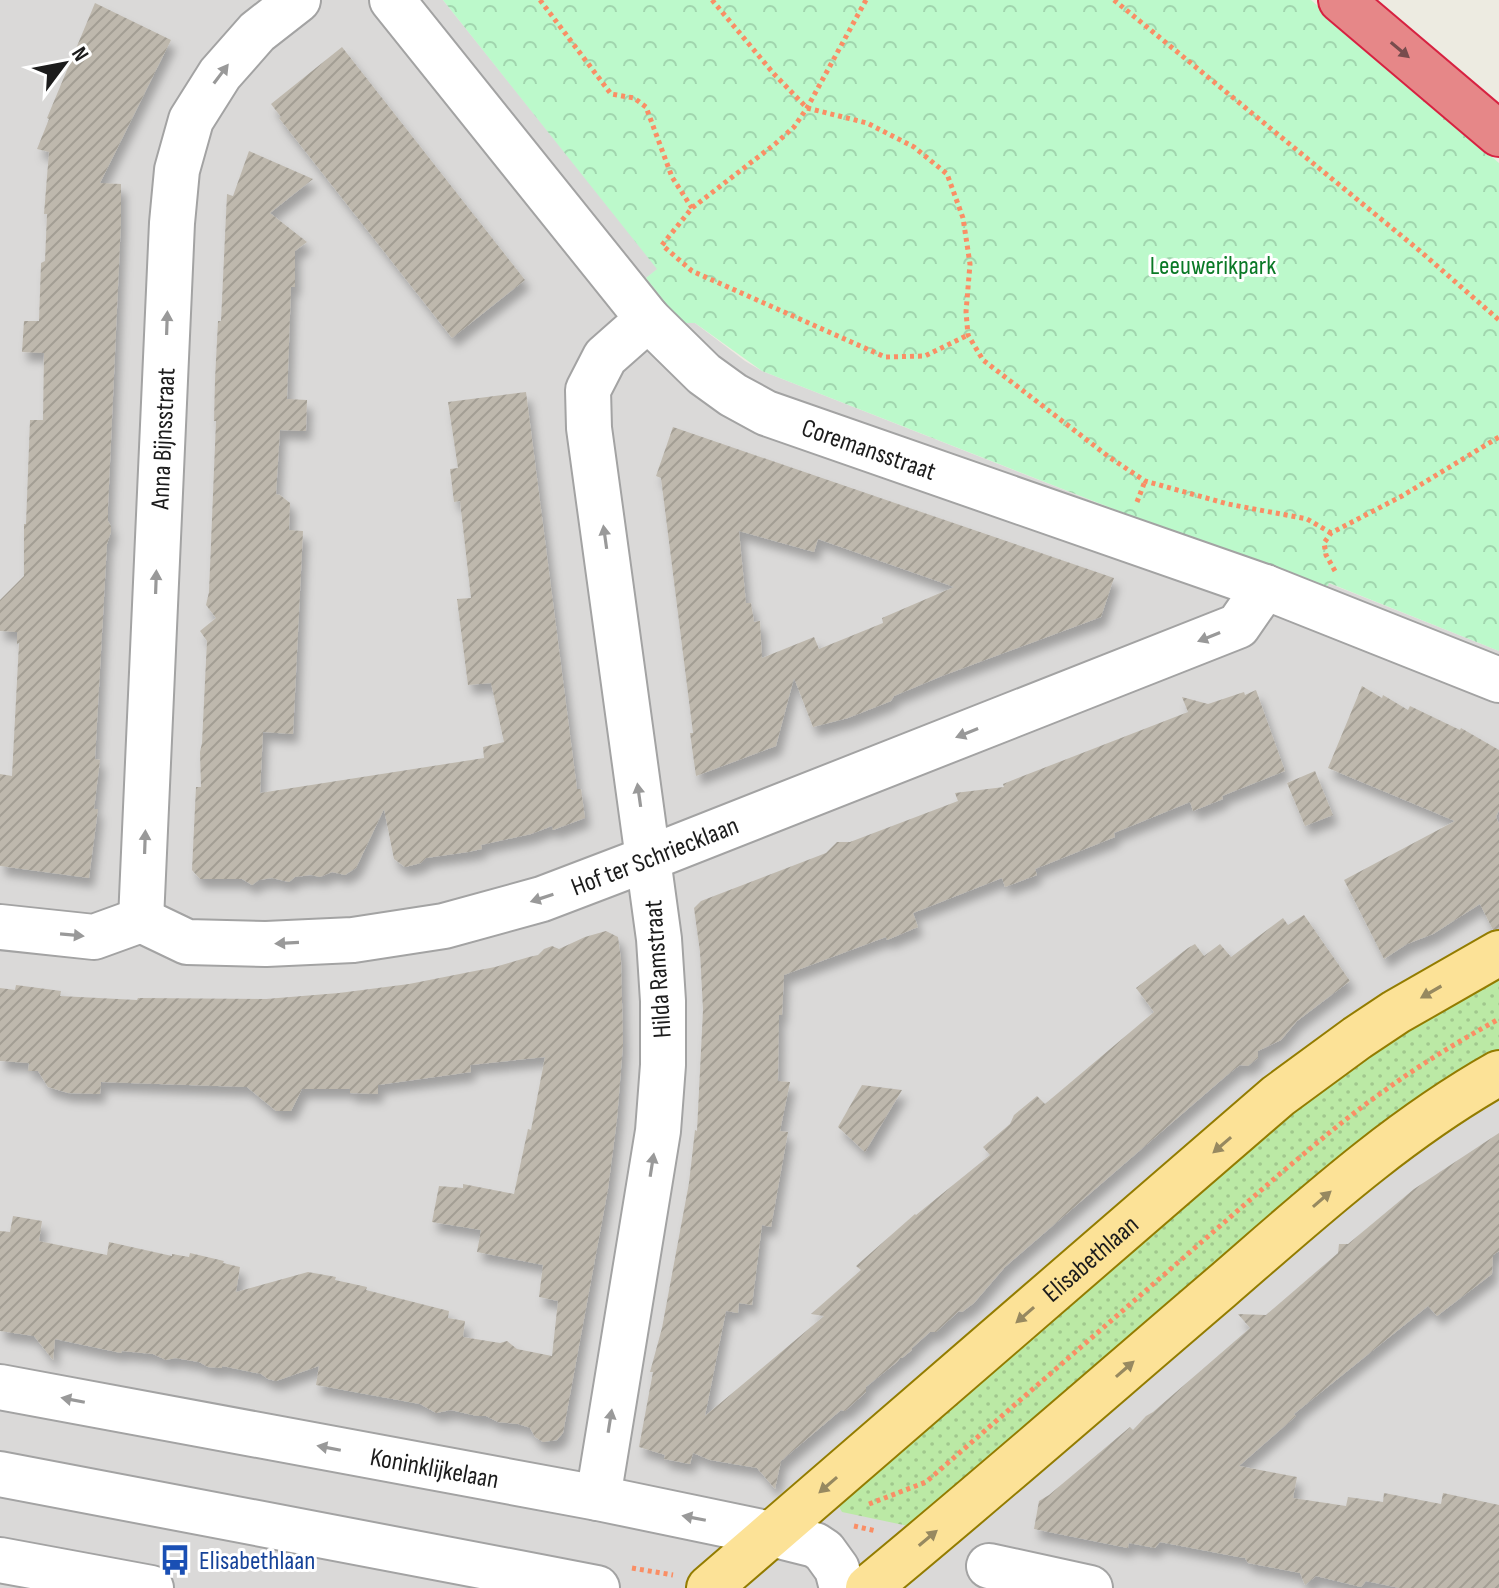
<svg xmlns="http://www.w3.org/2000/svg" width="1499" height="1588" font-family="'Sofia Sans Condensed',sans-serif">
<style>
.residential{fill:#dad9d8}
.grass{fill:url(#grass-dots)}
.park{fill:url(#park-crowns)}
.building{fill:url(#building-hatch);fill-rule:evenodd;filter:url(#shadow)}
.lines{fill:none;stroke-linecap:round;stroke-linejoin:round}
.minor-casing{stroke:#a3a3a3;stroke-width:48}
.major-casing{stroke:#937c00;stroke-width:48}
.highway-casing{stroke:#d72241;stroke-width:48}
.path{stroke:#fa8e65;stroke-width:5;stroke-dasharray:4 4;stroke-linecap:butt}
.minor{stroke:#fff;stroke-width:44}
.major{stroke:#fce297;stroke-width:44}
.highway{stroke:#e68788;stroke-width:44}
.oneway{fill:#774c4d}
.oneway2{fill:#999}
.oneway3{fill:#978960}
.labels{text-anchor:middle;stroke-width:6;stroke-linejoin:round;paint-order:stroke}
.park-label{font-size:26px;fill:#0a7926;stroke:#fff}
.street-label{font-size:26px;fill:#1c1c1c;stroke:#fff}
.transit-label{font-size:26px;fill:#164399;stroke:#fff;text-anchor:start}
</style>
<defs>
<pattern id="grass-dots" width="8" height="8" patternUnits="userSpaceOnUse" patternTransform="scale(2)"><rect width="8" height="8" fill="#bbe9a5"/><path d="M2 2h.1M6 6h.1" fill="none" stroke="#a0c78d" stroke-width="1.8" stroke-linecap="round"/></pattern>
<pattern id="park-crowns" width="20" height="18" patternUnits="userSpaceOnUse" patternTransform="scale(2)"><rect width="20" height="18" fill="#bcf9cb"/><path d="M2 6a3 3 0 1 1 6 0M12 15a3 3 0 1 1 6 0" fill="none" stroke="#a1d5ae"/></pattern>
<pattern id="building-hatch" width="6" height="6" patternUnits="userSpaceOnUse" patternTransform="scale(2)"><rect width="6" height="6" fill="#beb8ad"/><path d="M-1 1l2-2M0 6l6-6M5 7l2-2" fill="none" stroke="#a39e94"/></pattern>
<filter id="shadow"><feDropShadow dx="5" dy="9" stdDeviation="4" flood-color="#0004"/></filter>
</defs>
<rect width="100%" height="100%" fill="#edebe1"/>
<path class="residential" d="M0,0H443L658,269L646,278L686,323H695L745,361L762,371L1324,592L1328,583L1499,651V1588H0Z"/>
<path class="grass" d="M1499,973V1053L913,1527L842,1512L837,1503L1292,1106L1365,1052Z"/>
<path class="park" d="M443,0H1311L1499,163V651L1329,583L1325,592L762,371L695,323H686L678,319L646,278L657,269Z"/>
<g class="building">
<path d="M95,3L171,40L100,183L121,184V221L108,507V521L111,526V532L107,544L95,759L100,760L94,809H98L89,878L0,866V774L12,776L19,643L17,644V632L0,631V600L24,576V524H26L30,420H43L44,353L22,352L24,321H39L41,263L45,261L47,214H44L49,152L37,149L49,119L47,118Z"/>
<path d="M342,47L525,280L452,338L279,118L281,117L271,104Z"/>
<path d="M249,151L313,179L270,213L307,242L295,251V287H291L287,399L307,400L306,431L280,430L276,494L280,495L290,503L289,530L303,531L293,734L263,732L260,793L484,758L483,747L504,742L491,683L468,685L457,599L471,598L460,501L454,502L450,469L458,468L448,402L526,392L577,789H581L585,818L553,830L552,826L531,834L481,845L482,849L468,852L426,858L421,863L405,867L394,859L384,809L356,868L345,875L332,872L320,877L311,875L295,877L289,882L272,878L259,880L252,885L242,879H200L192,870L196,787H201L200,752L202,743L207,641L200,631L216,618L206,605L209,592L216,421H214L215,380L218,321H221L227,194L233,196Z"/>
<path d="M673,427L1114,578L1101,617L942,676L894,696L891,701L848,718L813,727L794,678L776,746L696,776L690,733H693L661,478L656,476ZM739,531L814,552L818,539L954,587L882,618L883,623L819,649L814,637L762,658L760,621L754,622L751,603H746Z"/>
<path d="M1362,686L1382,698L1383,695L1408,710L1410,706L1460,730L1461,728L1499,750V810L1496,817L1499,824V928L1493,930L1480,904L1433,934L1407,944L1384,959L1344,880L1455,821L1328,768Z"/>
<path d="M1256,690L1285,771L1222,796L1223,799L1193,811L1190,802L1114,833L1115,837L1035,869L1037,875L1005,887L1002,878L913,913L918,927L887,940L886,937L784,975L782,1015H779L778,1081L790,1082L780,1131L788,1132L771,1227L762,1225L752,1305L739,1303L738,1313L726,1311L705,1416L824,1316L811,1314L861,1270L856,1266L915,1214L916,1215L990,1155L983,1147L1010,1124L1014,1115L1037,1096L1045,1104L1154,1012L1136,988L1188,948L1195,944L1204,956L1220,944L1231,957L1283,918L1288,925L1304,915L1350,981L1297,1021L1281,1040L1258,1051V1058L1248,1066L1240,1065L1226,1076L1005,1267L974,1303L962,1312L959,1311L936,1332H930L912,1348V1350L902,1358H900L897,1362L866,1387V1392L845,1411L841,1410L781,1461L775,1489L757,1468L710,1460L693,1453L690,1464L664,1459L665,1455L639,1447L653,1372H650L662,1328L689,1183L695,1130L697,1131L703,1010L700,952L694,908L701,901L826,853L837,842H850L958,801L955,793L1004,787L1003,784L1023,776L1188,712L1182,697L1208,704L1244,692L1245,695Z"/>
<path d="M1315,771L1333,815L1305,826L1287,783Z"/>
<path d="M606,931L618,937L621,960L623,1044L617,1119L608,1189L563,1433L557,1440L543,1442L535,1437L530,1428L518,1424L498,1422L486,1416H477L451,1410L436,1413L420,1404L316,1385L319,1366L276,1381L268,1379L261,1374L222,1366V1368L208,1367L199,1362L175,1358L166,1360L153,1354L122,1351L121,1353L55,1339L53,1360L34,1336L0,1331V1231L10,1232L13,1216L42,1221L39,1241L107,1255L109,1242L172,1256V1254L189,1257L190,1253L224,1261L223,1263L240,1267L236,1292L308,1272L336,1277L335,1280L367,1287L366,1290L449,1311L448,1318L465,1321L463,1337L500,1343L507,1341L517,1349L552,1356L558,1301L539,1297L543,1265L477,1252L481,1230L432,1222L439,1186L463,1188V1184L514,1194L528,1129L531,1130L545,1057L470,1065L471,1072L378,1085V1094L350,1093V1089H302L291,1111H276L247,1087L101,1082L100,1094L68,1093L48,1087L38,1071H28L29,1063L0,1061V988L15,990L16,985L61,991L60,996L137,1000L138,998L266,999L339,993L409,984L495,967L529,957L538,955L544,949L552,946L559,949L585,937Z"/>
<path d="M862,1085L902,1090L865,1152L838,1127Z"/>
<path d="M1499,1133V1251L1493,1255L1492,1274L1437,1316L1428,1306L1294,1414L1296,1416L1239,1466L1297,1477L1293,1498L1346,1506L1348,1497L1383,1502L1384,1493L1441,1504L1443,1493L1499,1505V1588H1400L1366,1581L1361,1587L1316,1576L1305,1585L1300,1573L1248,1563L1245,1558L1233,1556L1160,1542L1155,1548L1129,1543L1128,1548L1034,1529L1039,1501L1049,1495L1130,1427L1133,1430L1146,1416L1153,1412L1250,1328L1238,1314L1266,1315L1338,1253L1339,1244H1348L1414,1189Z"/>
</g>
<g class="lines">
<defs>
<g id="minor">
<path id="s1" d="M392,0L648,319L704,374L733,395L766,413L1265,587L1499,680"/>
<path id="s2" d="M141,920L172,223L177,170L191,120L220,74L257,32L298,0"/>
<path id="s3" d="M0,927L94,937L141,920L187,942L266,944L353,940L444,926L542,899L647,859L1238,626L1265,587"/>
<path id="s4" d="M0,1387L598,1498L771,1534L815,1545L824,1551L837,1569L842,1588"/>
<path d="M0,1474L597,1588"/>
<path d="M598,1498L658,1131L663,1065V1001L659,939L589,428L588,390L605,357L648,319"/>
<path d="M0,1560L151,1588"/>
<path d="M989,1566L1090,1588"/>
</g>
<g id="major">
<path id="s5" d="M709,1588L1278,1096L1357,1038L1396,1012L1499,953"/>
<path d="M868,1588C987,1490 1103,1388 1220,1288C1309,1211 1396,1131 1499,1073"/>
</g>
<path id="highway" d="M1341,0L1499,134"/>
</defs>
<use href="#minor" class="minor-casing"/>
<use href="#major" class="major-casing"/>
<use href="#highway" class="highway-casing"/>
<g class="path">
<path d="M540,0L611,94L634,98L646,107L672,177L692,208"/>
<path d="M712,0L774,74L807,108L867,123L914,147L947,174L963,218L970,264L966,312L968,335L983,360L1109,457L1145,481L1228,504L1307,519L1331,533"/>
<path d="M866,0L807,108L794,127L775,144L692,208L662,245L692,271L885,357L925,356L968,335"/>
<path d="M1114,0L1420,251L1499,320"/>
<path d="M1137,502L1145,481"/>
<path d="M1335,571L1326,555L1324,543L1331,533L1402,496L1499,437"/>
<path d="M869,1504L926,1482L1282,1172C1316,1144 1348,1116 1384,1091C1421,1064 1459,1041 1499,1019"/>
<path d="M854,1526L876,1531"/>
<path d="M632,1568L673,1575"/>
</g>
<use href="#minor" class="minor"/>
<use href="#major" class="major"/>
<use href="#highway" class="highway"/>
</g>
<defs><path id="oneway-solid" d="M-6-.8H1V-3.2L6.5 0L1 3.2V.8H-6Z" transform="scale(2)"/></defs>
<use class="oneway" href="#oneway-solid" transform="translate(1400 50) rotate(40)"/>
<g class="oneway2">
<use href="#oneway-solid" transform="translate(221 74) rotate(-53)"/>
<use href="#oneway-solid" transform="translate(167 323) rotate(-88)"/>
<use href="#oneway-solid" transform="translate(605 537) rotate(-98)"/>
<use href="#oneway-solid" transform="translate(156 582) rotate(-88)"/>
<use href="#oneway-solid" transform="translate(1209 637) rotate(158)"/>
<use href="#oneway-solid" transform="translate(967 733) rotate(158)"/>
<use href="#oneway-solid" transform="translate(639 795) rotate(-98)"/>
<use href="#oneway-solid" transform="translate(145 842) rotate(-88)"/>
<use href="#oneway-solid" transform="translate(542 898) rotate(162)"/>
<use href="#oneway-solid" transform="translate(72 935) rotate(5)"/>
<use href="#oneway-solid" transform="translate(287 943) rotate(177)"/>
<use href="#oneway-solid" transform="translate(652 1165) rotate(-81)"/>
<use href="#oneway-solid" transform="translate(73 1400) rotate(-169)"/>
<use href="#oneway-solid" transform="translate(610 1421) rotate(-81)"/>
<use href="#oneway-solid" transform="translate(329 1448) rotate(-169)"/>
<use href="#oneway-solid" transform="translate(694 1518) rotate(-169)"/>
</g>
<g class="oneway3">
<use href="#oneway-solid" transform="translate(1431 992) rotate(150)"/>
<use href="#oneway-solid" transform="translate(1222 1145) rotate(139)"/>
<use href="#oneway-solid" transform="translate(1322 1199) rotate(-41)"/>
<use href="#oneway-solid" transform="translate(1025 1315) rotate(139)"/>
<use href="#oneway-solid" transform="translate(1125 1369) rotate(-41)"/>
<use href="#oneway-solid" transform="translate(828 1485) rotate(139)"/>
<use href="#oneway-solid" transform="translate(928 1538) rotate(-40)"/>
</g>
<defs>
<symbol id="bus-bare" viewBox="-9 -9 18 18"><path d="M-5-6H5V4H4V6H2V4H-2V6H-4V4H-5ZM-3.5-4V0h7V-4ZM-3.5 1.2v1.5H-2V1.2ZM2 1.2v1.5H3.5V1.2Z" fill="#1a4fb4" stroke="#fff" stroke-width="2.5" paint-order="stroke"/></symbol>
</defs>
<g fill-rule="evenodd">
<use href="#bus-bare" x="153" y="1538" width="44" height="44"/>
</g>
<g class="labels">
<g class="park-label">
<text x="1213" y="274">Leeuwerikpark</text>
</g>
<g class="street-label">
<text dy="9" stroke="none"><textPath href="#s2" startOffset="482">Anna Bijnsstraat</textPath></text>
<text dy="9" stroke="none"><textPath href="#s1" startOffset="670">Coremansstraat</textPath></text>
<text dy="9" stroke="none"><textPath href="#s3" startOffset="676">Hof ter Schriecklaan</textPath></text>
<text transform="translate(657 969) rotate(-94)" y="9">Hilda Ramstraat</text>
<text dy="9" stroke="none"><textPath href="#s5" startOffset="504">Elisabethlaan</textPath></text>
<text dy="9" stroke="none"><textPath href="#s4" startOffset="442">Koninklijkelaan</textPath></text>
</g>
<g class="transit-label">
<text x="199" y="1569">Elisabethlaan</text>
</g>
</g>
<g transform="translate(64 64) rotate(58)" stroke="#ffffff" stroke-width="6" paint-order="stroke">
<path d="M0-6L14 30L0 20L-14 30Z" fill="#1c1c1c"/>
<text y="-12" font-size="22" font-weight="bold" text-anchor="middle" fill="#1c1c1c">N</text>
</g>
</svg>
